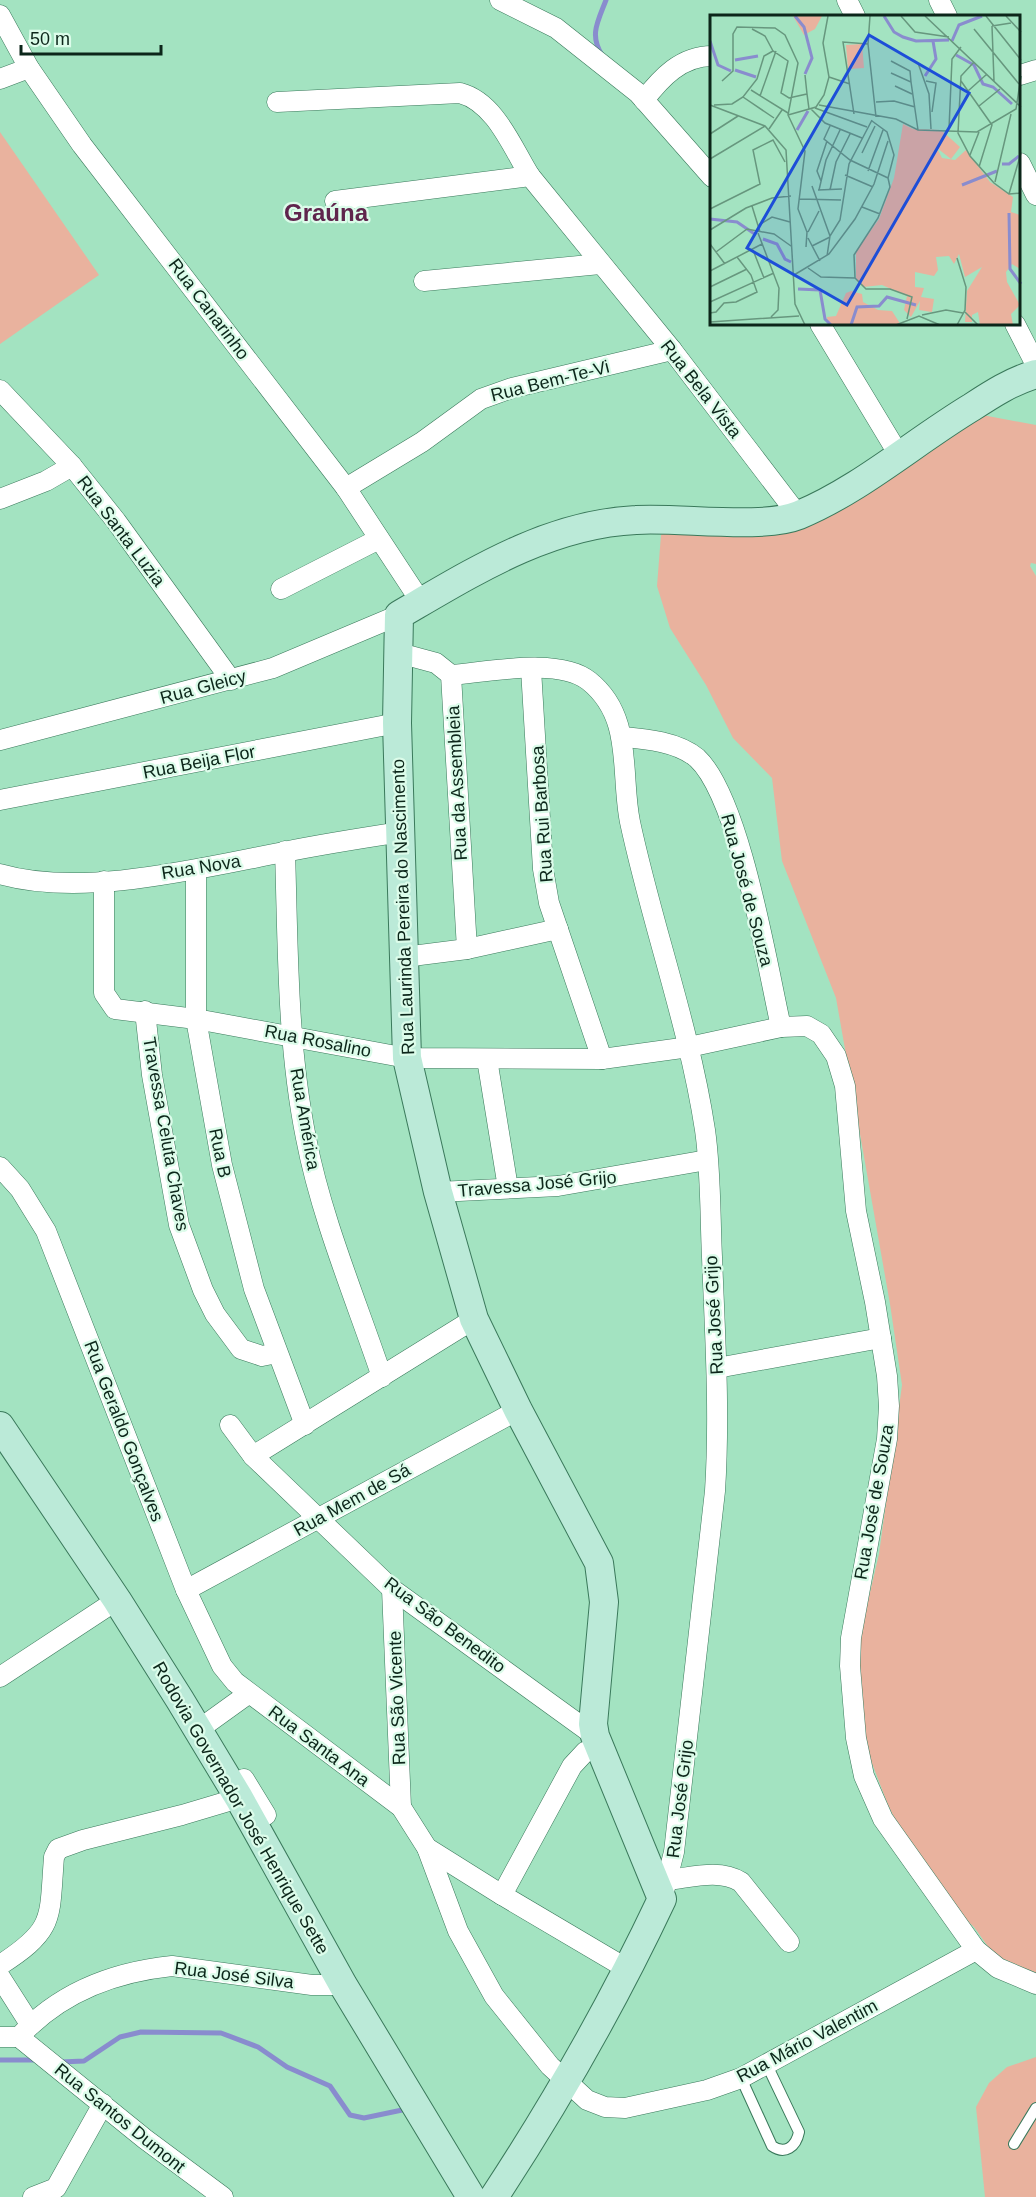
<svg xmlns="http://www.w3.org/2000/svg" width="1036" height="2197" font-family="Arial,sans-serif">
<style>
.green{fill:#e9b29e}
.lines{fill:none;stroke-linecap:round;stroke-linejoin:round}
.stream{stroke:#898cce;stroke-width:5}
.lane-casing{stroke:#3a795b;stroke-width:12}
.street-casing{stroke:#3a795b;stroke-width:21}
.secondary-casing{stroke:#3a795b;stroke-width:30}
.lane{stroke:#fff;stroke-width:10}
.street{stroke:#fff;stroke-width:20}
.secondary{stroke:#bbead8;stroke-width:28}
.labels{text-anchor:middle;stroke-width:4.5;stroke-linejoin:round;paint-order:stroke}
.street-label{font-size:18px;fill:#0c261a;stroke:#dcfcea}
.district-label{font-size:24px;font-weight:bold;fill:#5f254d;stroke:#dcfcea}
.inset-river{fill:none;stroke:#898cce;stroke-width:3}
.inset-road{fill:none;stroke:#67977e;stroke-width:1.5}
.view{fill:#1d4ed8;fill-opacity:0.15;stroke:#1d4ed8;stroke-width:3}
.inset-edge{fill:none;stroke:#0c261a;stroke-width:3}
</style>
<rect width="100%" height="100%" fill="#a3e3c1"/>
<g class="green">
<path d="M0,132L99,275L0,344Z"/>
<path d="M977,414L1036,425V564L1031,563L1030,566L1036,576V1973L994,1955L974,1927L942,1897L905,1840L888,1805L860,1732L855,1676L864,1618L879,1554L902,1385L890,1304L836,998L782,861L772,778L733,738L706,685L670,628L657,586L661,535L667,531L735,529L973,418L974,423Z"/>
<path d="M1036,2057V2197H985L976,2107L989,2083L1007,2067Z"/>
</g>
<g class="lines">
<g class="stream">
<path d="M602,55C589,35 598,21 606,0"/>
<path d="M0,2060H37"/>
<path d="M61,2062L84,2061L120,2037L141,2032L221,2033L258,2047L287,2067L330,2086L350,2115L364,2118L407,2109"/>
</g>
<defs>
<g id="lane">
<path d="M741,2078L772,2146C785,2155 796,2147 799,2132L767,2065"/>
<path d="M1014,2144L1036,2108"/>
</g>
<g id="street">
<path d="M500,0L556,28L638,93L712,177"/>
<path d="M847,0L855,16"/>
<path d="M939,0L947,16"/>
<path d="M0,15L29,68L82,145L346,488L421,602"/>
<path d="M1020,75L1036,70"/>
<path d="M0,79L29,68"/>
<path d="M644,100C661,78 681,56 712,56"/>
<path d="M277,102L460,93C495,102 512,147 530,176"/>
<path d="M1020,163L1036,195"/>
<path d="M335,201L530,176L672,350L798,515"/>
<path d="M424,281L600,264"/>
<path d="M820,324L899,455"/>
<path d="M1015,324L1036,365"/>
<path d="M0,390L72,466L116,521L231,680"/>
<path d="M346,488L422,442L481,399L512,388L672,350"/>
<path d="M0,499L46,481L72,466"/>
<path d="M281,589L379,539"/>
<path d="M399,653L436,663L451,675L467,949"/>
<path d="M531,669L543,869L549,903L602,1059"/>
<path d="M451,675C488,672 560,657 589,681C634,717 620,773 630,822C652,925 689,1025 705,1130C711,1171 710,1215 712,1257C715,1335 720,1413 715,1491L674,1852L662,1899"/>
<path d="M623,737C647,739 678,742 697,758C740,798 767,965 781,1027"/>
<path d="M0,740L273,668L399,615"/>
<path d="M0,800L397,723"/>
<path d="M285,851C288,947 287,1044 306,1138C321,1217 356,1300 382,1377"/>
<path d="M196,870V1019L222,1165L254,1289L305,1425"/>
<path d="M0,874C83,898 200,868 284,852C323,844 362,838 401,832"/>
<path d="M104,881V993L115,1009L196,1019L407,1058L602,1059L689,1047L781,1027L807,1026L821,1034L836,1056L845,1086L856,1211L875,1302L887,1376L889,1406L887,1439L851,1638L850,1666L856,1738L864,1776L883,1819L976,1950L998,1968L1036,1984"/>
<path d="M404,957L467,949L558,929"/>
<path d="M145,1011L152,1075L179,1225L203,1290L215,1314L241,1349L262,1356L277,1353"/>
<path d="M487,1059L508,1188"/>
<path d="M0,1167L20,1189L46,1231L186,1590L222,1666L235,1682L401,1807L427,1848L458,1931L494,1996L550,2066L587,2100L605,2107L625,2108L707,2090L741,2078L976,1950"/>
<path d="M438,1192L558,1186L707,1160"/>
<path d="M717,1368L881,1338"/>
<path d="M230,1425L253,1456L392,1589L595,1736"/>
<path d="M253,1456L474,1319"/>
<path d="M392,1589L401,1807"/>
<path d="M186,1590L518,1410"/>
<path d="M0,1677L117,1600"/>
<path d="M198,1730L248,1694"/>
<path d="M244,1779L266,1815"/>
<path d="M427,1848L502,1895L629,1970"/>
<path d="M669,1880C693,1877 720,1869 741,1882L789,1942"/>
<path d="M502,1895L572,1766L585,1752L599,1747"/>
<path d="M0,1965C56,1929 49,1919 54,1857L58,1849L83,1840L182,1815L239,1798"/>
<path d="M0,1977L30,2024"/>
<path d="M0,2037H19C59,1993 114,1972 172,1966L312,1985H343"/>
<path d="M19,2037L145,2139L223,2197"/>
<path d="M33,2197L56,2188L103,2104"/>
</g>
<g id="secondary">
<path d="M0,1426L117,1600L180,1700L239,1798L343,1985L471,2197"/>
<path d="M494,2197C557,2101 613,2003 662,1899L595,1736L593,1724L604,1602L599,1563L518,1410L474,1319L438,1192L407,1058L397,723L399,615C473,572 548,524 636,520C680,517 762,530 799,515C861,489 914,442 972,407C992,394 1012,381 1036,374"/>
</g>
</defs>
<use href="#lane" class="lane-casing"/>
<use href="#street" class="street-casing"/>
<use href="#secondary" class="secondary-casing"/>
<use href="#lane" class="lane"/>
<use href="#street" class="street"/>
<use href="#secondary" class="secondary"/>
</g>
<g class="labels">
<g class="street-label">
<text transform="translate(209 309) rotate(53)" y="6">Rua Canarinho</text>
<text transform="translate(550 381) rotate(-14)" y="6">Rua Bem-Te-Vi</text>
<text transform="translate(701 389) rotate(52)" y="6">Rua Bela Vista</text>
<text transform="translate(121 531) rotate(53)" y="6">Rua Santa Luzia</text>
<text transform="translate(203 687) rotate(-15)" y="6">Rua Gleicy</text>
<text transform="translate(199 762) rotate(-11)" y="6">Rua Beija Flor</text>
<text transform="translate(457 783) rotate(-93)" y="6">Rua da Assembleia</text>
<text transform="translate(542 814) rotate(-94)" y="6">Rua Rui Barbosa</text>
<text transform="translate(201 867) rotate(-9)" y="6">Rua Nova</text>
<text transform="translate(747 890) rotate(75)" y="6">Rua José de Souza</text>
<text transform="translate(403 907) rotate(-92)" y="6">Rua Laurinda Pereira do Nascimento</text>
<text transform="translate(318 1041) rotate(11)" y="6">Rua Rosalino</text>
<text transform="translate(305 1119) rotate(80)" y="6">Rua América</text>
<text transform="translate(166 1134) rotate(80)" y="6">Travessa Celuta Chaves</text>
<text transform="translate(220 1153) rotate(78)" y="6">Rua B</text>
<text transform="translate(537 1184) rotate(-5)" y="6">Travessa José Grijo</text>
<text transform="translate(714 1315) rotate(-93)" y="6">Rua José Grijo</text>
<text transform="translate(124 1431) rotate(69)" y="6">Rua Geraldo Gonçalves</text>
<text transform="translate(352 1500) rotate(-29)" y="6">Rua Mem de Sá</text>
<text transform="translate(874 1502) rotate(-80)" y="6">Rua José de Souza</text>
<text transform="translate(445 1625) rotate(37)" y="6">Rua São Benedito</text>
<text transform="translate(397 1698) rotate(-92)" y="6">Rua São Vicente</text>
<text transform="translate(319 1746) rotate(37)" y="6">Rua Santa Ana</text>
<text transform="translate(680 1799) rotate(-83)" y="6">Rua José Grijo</text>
<text transform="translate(241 1808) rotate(60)" y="6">Rodovia Governador José Henrique Sette</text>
<text transform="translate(234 1975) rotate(7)" y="6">Rua José Silva</text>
<text transform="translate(807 2041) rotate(-28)" y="6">Rua Mário Valentim</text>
<text transform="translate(120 2118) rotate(39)" y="6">Rua Santos Dumont</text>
</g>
<g class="district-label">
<text x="326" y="221">Graúna</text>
</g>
</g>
<g transform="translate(710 15)">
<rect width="310" height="310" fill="#a3e3c1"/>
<path d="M83,1H112L105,14L94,20ZM152,29L154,53L138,54L136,30ZM193,109L203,114L231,115L250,132L241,144L227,133L232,143L245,145L256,135L280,167L303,182L301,197L310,200V254L302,249L296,257L297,267L310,290L301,299L303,310H270L268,297L262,300V307H255L257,276L272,252L255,262L249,239L244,249L239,241L226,242L228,255L224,261L205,257V272L214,273L211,282L224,284L222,297L209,295L210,286L201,302L194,295L197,281L172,270L153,272L146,265V236L169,204L184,163ZM141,276L152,279L153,287L168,295L182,296L191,310H118L117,302L126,301L136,278Z" fill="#e9b29e"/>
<path class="inset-river" d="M85,1L94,12L102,43L95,59M174,1L184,17L193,22L206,26L239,25M0,26L8,50L21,56M242,26L249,10L272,1M246,40L264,50L273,69L283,72L302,89M25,45L48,41M25,55L46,62M215,61L226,44L223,26M87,115L98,96M292,149H299L309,141M252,170L287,156M299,198L300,254L311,269M0,204L27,207L46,220M53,224L67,229L75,244L81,247M88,274L110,275L115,304L121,310M141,310L147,292L169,291L177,282L206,290"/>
<path class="inset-road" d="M160,1L158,29L166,102M191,1L205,17L239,22M215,1L311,92M276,1L311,45M296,1L311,17M282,11L284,66M282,11L301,8M42,14L55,21L63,36M264,14L309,69M181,46L200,56L201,67M264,47L251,61L248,118L260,141L284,168L299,179L311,178M208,48L219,79L221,114M181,58L201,67L208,115M95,60L97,79M119,62L140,69M12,66L23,56V19L27,12L65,13L75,20L88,48L78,100L95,136L88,194L97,217L96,232M216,66L226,68L222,97M251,66L282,110L269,152M185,71L202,79M41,75L78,98M258,76L277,59M50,81L66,36M33,82L64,103M166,87L184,86L205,92M0,90L55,111L76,135L85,289L95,310M4,90L22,89L33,82L47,64L54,41L63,36L78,46L71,78L79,83L97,79L99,94M109,90L186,104L208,115L267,117L306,94L311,61M269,91L290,74M105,93L157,112M101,94L115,108L152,123M144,99L133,27L158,29M78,100L106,92L114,80L119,62L113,28L118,1M162,106L177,117L184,140L178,163L180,172L168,203L144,240L145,263L156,274H180L202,282L197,304M120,111L114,124L140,145L178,163M59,114L72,95M239,114L242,44L251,32M0,119L28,101M152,138L165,111M260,140L269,117M0,144L55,111M158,156L173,115M135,160L163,172M111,166L107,156L117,126M285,167L301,99M102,171L120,221M108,175L132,174M109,175L116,145L130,115M120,175L126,147L140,119M299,179L311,138M89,184L131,185M42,191L50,217M152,192L170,199M0,194L50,169L43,135L63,125L75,147M49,210L62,202L80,207M0,215L36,193L62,183L81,181M98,217L109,196M48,218L69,273L68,295L61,302M98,223L110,246M0,229L15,249M102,231L120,222M43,235L54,263M6,237L37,214L64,219L81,231M117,241L120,221L130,205L139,149L162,105M98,253L111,262L145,263M0,256L52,229M84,260L119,239L145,204L164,169L178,126M0,272L37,254M0,287L64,258M255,297L268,310M0,298L6,297L14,288L26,287L47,277L41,260L27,242M212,300L236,295L253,298M0,307L89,301M186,310L209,301L230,310M247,310L255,295L256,272L247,243"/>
<path class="view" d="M159,20L259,78L137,290L37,233Z"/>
<rect width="310" height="310" class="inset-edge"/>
</g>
<path d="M21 45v9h140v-9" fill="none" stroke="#0c261a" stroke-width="3"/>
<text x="30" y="45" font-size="18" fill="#0c261a" stroke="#dcfcea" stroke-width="4.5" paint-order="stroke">50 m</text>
</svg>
